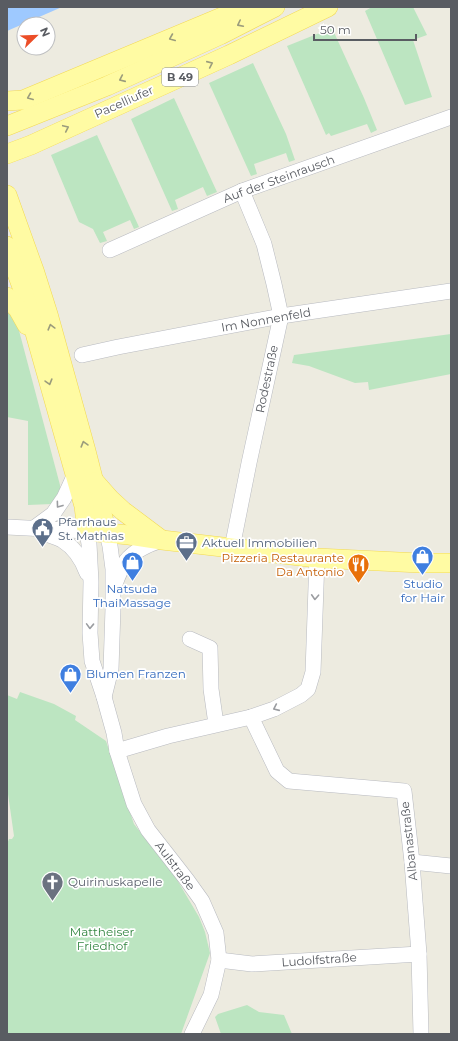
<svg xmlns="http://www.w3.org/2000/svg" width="458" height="1041" font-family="Montserrat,sans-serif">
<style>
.green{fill:#bce5c1}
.water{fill:#9ec9ff}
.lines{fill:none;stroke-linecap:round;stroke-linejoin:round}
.minor-casing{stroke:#b8bac0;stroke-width:16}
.major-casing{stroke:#f3d952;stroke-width:20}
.minor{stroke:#fff;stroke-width:15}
.major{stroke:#fffba3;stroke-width:19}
.oneway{stroke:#9b9c7c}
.oneway2{stroke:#9b9da1}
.labels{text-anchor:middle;stroke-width:3.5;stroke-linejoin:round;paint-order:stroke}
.shield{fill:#fff;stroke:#8b8d91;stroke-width:1}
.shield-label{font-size:11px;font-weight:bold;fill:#595c62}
.street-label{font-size:12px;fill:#595c62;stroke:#fff}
.service-label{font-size:12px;fill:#4e5e75;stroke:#fff;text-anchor:start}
.food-label{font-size:12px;fill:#c56008;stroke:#fff;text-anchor:end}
.shop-label{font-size:12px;fill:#366cbe;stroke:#fff}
.worship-label{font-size:12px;fill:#5b616d;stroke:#fff;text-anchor:start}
.park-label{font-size:12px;fill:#338641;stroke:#fff}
</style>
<rect width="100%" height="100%" fill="#edebe0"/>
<g class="green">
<path d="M372,7H413L427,35L413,40L432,97L405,105L365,11Z"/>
<path d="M332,28L364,98L377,130L371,133L367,124L331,136L329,133L326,135L287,46Z"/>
<path d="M253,63L286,134L295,160L289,162L286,153L254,164L257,174L251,176L209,83Z"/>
<path d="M174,98L217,192L207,196L203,187L175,200L178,209L172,211L131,119Z"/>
<path d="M97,135L139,227L134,229L130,220L103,232L107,241L100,243L93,229L79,222L51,155Z"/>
<path d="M7,306L17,323L60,485V498L52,504L28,505V421L7,417Z"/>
<path d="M451,334V374L369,390L368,382L355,383L309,366L292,363L294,355Z"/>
<path d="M20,692L54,704L76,716L75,720L106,741L134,824L176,878L199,917L205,932L210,953L181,1034H7V844L9,839H12L14,836L8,794H7V695L17,699Z"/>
<path d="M247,1005L259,1012L284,1015L292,1034H221L215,1017L218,1014Z"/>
</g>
<path class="water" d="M7,7H62L7,31Z"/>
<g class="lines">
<defs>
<g id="minor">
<path d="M110,250L242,191L451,117"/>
<path d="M82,355L118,347L281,316L451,291"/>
<path d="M7,527L87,531L89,544L91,582L90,633L92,661L104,697L114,733L117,751L134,804L148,830L187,880L202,901L216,933L219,960L211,995L192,1034"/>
<path d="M34,528L53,514L64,498L75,474"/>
<path d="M44,533C50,536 56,537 62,540C75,548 82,559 87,573"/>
<path d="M232,548L249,463L281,316L274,284L264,244L242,191"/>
<path d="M115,584C118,576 121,568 126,561C135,550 149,544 162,540"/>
<path d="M190,639L210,648L211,689L216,724"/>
<path d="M104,697L111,669L113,608V569L110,546L107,533"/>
<path d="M251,717L277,771L289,781L404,791L412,862L419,954L421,1034"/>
<path d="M117,751L168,736L251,717L274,709L301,695L308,689L313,672L317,558"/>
<path d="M412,862L451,866"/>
<path d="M219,960L252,964L419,954"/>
</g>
<g id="major">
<path d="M7,101L23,100L246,7"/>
<path d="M7,126L107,86L220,35L275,7"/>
<path d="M7,154L31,145L229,55L328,7"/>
<path d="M7,195L35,273L48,314L86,451L107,533"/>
<path d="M7,246L22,287L84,506L87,531L129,535L162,540L317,558L420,563H451"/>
<path d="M7,297L18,309L27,325"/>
<path d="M95,482L110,499L123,511L159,538"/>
</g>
</defs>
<use href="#minor" class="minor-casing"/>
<use href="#major" class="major-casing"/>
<use href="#minor" class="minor"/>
<use href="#major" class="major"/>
</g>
<defs><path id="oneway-chevron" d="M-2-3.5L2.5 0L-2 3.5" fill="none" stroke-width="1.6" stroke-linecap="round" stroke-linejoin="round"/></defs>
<g class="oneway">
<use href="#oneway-chevron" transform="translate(240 24) rotate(153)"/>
<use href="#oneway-chevron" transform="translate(172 38) rotate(157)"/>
<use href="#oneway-chevron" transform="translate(210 64) rotate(-24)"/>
<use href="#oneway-chevron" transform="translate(122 79) rotate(156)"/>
<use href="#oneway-chevron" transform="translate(30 97) rotate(158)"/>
<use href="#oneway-chevron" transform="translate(66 128) rotate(-25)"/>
<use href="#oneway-chevron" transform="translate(51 327) rotate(-105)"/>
<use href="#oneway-chevron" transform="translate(49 382) rotate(74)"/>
<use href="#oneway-chevron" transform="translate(84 444) rotate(-106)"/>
</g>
<g class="oneway2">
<use href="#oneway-chevron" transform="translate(59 505) rotate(126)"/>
<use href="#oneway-chevron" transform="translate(315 597) rotate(93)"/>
<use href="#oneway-chevron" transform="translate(90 626) rotate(92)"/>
<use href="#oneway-chevron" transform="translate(276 708) rotate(156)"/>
</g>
<defs>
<symbol id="civic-pin" viewBox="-11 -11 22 30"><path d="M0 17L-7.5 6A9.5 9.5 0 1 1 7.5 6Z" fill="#5c6f8a" stroke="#fff"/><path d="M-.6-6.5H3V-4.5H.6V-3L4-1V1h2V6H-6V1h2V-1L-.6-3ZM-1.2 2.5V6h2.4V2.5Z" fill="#fff"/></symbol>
<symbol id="office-pin" viewBox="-11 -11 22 30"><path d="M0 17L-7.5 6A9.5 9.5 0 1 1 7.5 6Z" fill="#5c6f8a" stroke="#fff"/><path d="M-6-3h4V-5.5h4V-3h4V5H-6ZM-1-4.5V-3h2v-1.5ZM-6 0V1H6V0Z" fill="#fff"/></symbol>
<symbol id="shop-pin" viewBox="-11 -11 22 30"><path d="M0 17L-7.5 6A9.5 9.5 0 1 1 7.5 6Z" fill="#3f7fe0" stroke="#fff"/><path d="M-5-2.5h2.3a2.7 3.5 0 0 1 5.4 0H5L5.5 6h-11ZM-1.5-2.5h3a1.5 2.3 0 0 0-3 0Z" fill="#fff"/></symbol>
<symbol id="restaurant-pin" viewBox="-11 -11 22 30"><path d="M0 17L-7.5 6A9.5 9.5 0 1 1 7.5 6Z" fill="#e8710a" stroke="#fff"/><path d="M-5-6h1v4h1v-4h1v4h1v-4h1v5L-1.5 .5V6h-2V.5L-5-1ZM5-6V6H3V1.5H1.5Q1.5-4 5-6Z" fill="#fff"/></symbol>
<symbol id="church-pin" viewBox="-11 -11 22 30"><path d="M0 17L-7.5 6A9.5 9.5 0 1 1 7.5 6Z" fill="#6b7280" stroke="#fff"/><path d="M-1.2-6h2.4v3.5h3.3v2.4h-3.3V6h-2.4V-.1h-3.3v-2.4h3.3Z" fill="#fff"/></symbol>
</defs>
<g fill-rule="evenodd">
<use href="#civic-pin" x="30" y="516" width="25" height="34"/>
<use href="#office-pin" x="174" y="530" width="25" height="34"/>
<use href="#shop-pin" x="410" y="544" width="25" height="34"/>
<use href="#shop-pin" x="120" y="550" width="25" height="34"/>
<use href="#restaurant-pin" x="346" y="552" width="25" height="34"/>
<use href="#shop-pin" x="58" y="662" width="25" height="34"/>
<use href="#church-pin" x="40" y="870" width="25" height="34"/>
</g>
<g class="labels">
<rect class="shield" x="162" y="68" width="36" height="18" rx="3"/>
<g class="shield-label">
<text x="180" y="81">B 49</text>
</g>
<g class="street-label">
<text transform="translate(124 102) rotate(-24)" y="4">Pacelliufer</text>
<text transform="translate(279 179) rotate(-20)" y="4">Auf der Steinrausch</text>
<text transform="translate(266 320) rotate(-10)" y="4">Im Nonnenfeld</text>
<text transform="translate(267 379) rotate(-78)" y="4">Rodestraße</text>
<text transform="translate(409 841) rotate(-96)" y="4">Albanastraße</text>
<text transform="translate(175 866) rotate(53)" y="4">Aulstraße</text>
<text transform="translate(319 960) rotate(-4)" y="4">Ludolfstraße</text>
</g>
<g class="service-label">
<text x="58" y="526">Pfarrhaus<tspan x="58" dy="14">St. Mathias</tspan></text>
<text x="202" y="547">Aktuell Immobilien</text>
</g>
<g class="food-label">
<text x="344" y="562">Pizzeria Restaurante<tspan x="344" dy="14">Da Antonio</tspan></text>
</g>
<g class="shop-label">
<text x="423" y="588">Studio<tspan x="423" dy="14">for Hair</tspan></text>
<text x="132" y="593">Natsuda<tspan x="132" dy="14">ThaiMassage</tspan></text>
<text x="86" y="678" text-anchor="start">Blumen Franzen</text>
</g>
<g class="worship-label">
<text x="68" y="886">Quirinuskapelle</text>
</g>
<g class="park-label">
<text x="102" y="936">Mattheiser<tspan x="102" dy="14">Friedhof</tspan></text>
</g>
</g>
<rect width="458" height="1041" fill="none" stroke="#595c62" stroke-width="16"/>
<g transform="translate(36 36) rotate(67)"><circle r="19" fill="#ffffff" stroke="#bdbec0"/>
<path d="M0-3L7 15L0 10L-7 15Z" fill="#ec4d27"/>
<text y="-6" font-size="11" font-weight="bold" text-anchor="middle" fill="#595c62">N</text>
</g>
<path d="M314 34v6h102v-6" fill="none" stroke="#595c62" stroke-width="2"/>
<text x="320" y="34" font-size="12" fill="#595c62" stroke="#ffffff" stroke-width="3" paint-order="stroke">50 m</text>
</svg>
